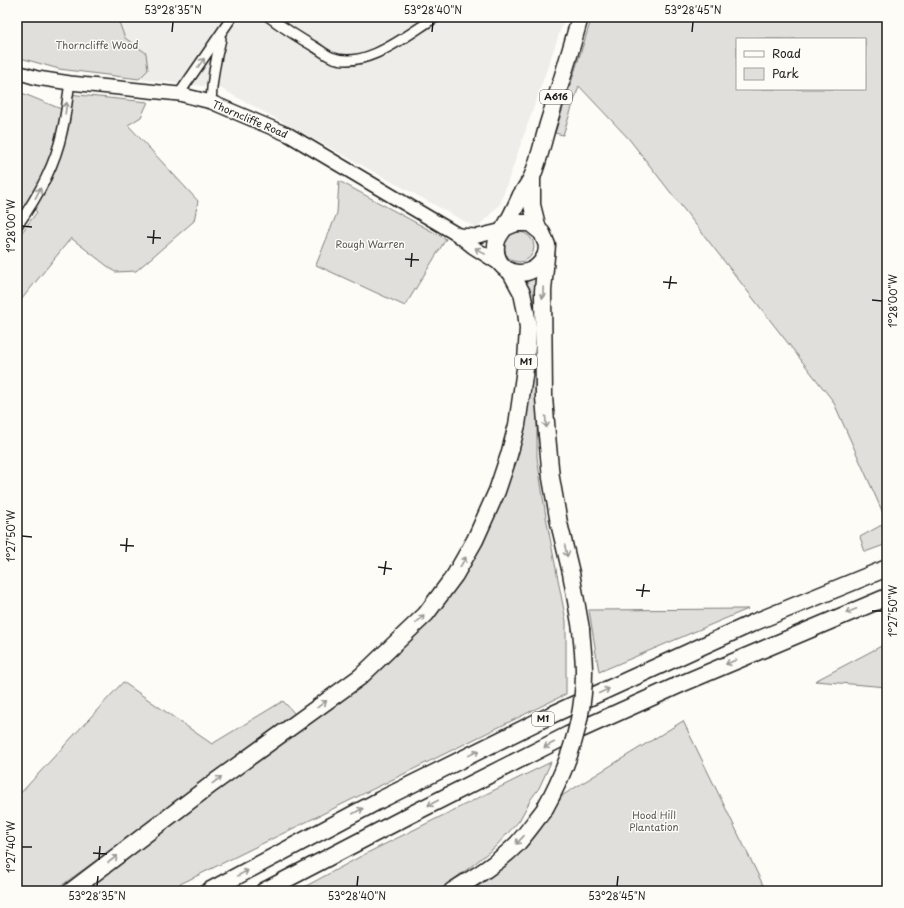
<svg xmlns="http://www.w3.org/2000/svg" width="904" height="908" font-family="'Playpen Sans',sans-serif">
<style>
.built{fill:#eeede9}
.green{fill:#e0dfdb;stroke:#7e7e7c;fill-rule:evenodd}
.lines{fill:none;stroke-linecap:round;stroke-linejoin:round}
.street-casing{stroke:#1c1c1c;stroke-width:12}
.secondary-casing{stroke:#1c1c1c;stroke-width:16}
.highway-casing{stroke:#1c1c1c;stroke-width:19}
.street{stroke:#fdfcf7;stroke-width:9}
.secondary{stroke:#fdfcf7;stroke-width:13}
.highway{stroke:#fdfcf7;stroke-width:16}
.highway-bridge-casing{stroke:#1c1c1c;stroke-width:19;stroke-linecap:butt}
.highway-bridge{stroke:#fdfcf7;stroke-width:16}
.oneway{stroke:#989794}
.ticks{fill:none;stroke:#1c1c1c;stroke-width:1.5}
.labels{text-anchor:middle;stroke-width:3;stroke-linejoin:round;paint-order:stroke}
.shield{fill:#fdfcf7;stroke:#605f5e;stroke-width:1}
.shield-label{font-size:9px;font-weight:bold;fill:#1c1c1c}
.park-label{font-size:10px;fill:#575655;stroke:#fdfcf7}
.street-label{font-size:10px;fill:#1c1c1c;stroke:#fdfcf7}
.neatline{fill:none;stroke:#1c1c1c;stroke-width:1.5}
.ticks-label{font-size:10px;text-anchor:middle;fill:#1c1c1c}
</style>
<rect width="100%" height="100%" fill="#fdfcf7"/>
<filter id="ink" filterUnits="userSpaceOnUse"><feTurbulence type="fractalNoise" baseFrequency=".025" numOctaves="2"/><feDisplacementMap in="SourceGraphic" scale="8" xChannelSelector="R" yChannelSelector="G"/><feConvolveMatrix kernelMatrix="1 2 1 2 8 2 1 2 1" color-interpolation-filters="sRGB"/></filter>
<g filter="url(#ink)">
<path class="built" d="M117,17H565L500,204L477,228L220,88L139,79L148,70L146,54L125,38Z"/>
<g class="green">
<path d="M17,17H117L125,38L146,53L148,70L139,79L59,69L17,57Z"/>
<path d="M592,17H887V544L865,552L860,537L887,522L833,401L629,139L579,86L563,135L555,133ZM737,39H865V89H737Z"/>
<path d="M17,91L66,111L68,94L148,102L141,117L128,125L198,201L194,221L136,271L115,272L71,238L17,305V239L37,212L31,206L17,200Z"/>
<path d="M339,181L446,239L405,306L316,265L337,213Z"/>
<circle cx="519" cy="247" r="15"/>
<path d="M537,277V457L546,517L566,621V694L166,891H77L425,625L449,597L473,558L499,505L510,478L519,447L525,282Z"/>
<path d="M748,609L599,672L589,610Z"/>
<path d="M887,643V687L815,681Z"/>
<path d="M123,682L212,744L283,701L296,715L54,891H17V797Z"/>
<path d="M683,721L766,891H472L502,868L525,847L545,822L563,795Z"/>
<path d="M551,762L539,788L531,799L519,821L495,847L469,868L442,888L435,891H297L367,853Z"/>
</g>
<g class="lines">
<defs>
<g id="street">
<path d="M269,17C284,28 299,38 315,47C320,50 325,54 331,57C365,71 408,34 436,17"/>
<path d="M179,94L232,17"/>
<path d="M211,102C212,79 215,61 221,39"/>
<path d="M17,226C37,198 55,166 62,132C66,116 67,100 70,83"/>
</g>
<g id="secondary">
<path d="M17,72L37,78L70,83L179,94L211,102L289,135L458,235L473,247L503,266"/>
<path d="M458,235L478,236L503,230"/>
</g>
<g id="highway">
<path d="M532,178V205L538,229"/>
<path d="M504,228L516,223H527L531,224L542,233L547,245L543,291L544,397L547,435L551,478L559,523L571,573L581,629"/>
<path d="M546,254C533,285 493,275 496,246C496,238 501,234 505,227C511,217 516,206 521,195C525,189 529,183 532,177C539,160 543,141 548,124C559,89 570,53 580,17"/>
<path d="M71,891L212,784L360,677L426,614L455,575L475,540L497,491L509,455L517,425L526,362L528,328L526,312L522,293L510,271"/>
<path d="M209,891L380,800L549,716L755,622L887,568"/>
<path d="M264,891L408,816L568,735L681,684L887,597"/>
<path d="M452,891C475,877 498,863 517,844C527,833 535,821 544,810"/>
</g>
</defs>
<use href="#street" class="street-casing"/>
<use href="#secondary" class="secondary-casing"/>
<use href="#highway" class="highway-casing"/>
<use href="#street" class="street"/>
<use href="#secondary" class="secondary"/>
<use href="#highway" class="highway"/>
<defs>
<path id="highway-bridge" d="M544,810C568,767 584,722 584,672C584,658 582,643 581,629"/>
</defs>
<use href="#highway-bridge" class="highway-bridge-casing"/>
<use href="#highway-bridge" class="highway-bridge"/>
</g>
<defs><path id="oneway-shaft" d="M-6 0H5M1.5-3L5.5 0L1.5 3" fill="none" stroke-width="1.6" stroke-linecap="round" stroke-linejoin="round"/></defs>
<g class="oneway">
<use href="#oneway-shaft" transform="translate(201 63) rotate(-55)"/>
<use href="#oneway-shaft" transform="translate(66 108) rotate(-82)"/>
<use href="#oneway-shaft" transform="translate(38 193) rotate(-63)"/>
<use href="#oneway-shaft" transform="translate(480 251) rotate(-148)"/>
<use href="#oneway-shaft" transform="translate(543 293) rotate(92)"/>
<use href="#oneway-shaft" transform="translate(546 422) rotate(85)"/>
<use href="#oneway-shaft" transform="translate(566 551) rotate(77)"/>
<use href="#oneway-shaft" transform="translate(463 562) rotate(-60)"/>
<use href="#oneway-shaft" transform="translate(851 611) rotate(158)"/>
<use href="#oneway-shaft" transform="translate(420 619) rotate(-45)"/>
<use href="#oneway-shaft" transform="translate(731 662) rotate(157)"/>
<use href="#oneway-shaft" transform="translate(604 691) rotate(-25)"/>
<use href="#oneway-shaft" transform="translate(322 704) rotate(-36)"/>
<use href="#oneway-shaft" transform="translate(549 745) rotate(153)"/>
<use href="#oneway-shaft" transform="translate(474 753) rotate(-26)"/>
<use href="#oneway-shaft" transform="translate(217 780) rotate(-36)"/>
<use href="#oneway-shaft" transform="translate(433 803) rotate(153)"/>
<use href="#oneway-shaft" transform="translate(358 811) rotate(-28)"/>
<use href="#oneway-shaft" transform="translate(520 840) rotate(133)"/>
<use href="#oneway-shaft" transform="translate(113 859) rotate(-37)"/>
<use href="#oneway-shaft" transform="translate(243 873) rotate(-28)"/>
</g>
</g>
<path class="ticks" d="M172,32L173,22M432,32L433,22M692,32L693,22M22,226L32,227M147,237L161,238M153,244L154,230M405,259L419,260M411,267L412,253M663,282L677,283M669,289L671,276M872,300L882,301M22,536L32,537M120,545L134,546M126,552L127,538M378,567L392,569M384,575L386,561M636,590L650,591M642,597L644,584M872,611H882M22,847H32M93,853L107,854M99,860L100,846M97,886L98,876M357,886L358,876M617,886L618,876"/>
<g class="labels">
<g class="shield">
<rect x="540" y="90" width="32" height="14" rx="3"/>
<rect x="515" y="355" width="22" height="14" rx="3"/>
<rect x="532" y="712" width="22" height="14" rx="3"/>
</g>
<g class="shield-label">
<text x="556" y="100">A616</text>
<text x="526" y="365">M1</text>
<text x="543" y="722">M1</text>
</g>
<g class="park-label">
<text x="97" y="49">Thorncliffe Wood</text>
<text x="370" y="248">Rough Warren</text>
<text x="654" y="819">Hood Hill<tspan x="654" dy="12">Plantation</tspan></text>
</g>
<g class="street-label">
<text transform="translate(250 119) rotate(23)" y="4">Thorncliffe Road</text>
</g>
</g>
<rect width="904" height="908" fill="none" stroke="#fdfcf7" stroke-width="44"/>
<rect x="736" y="38" width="130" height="52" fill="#fdfcf7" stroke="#a3a29f"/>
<rect x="744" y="51" width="20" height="6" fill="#fdfcf7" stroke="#a3a29f"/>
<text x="772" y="58" font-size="12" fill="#1c1c1c">Road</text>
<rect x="744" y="68" width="20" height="12" fill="#e0dfdb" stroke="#a3a29f"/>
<text x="772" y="78" font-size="12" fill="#1c1c1c">Park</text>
<rect x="22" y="22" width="860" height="864" class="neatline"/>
<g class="ticks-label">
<text x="173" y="14">53°28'35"N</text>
<text x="433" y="14">53°28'40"N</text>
<text x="693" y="14">53°28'45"N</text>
<text transform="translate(11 226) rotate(-90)" y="4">1°28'00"W</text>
<text transform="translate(893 301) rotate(-90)" y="4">1°28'00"W</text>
<text transform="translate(11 536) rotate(-90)" y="4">1°27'50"W</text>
<text transform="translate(893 611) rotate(-90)" y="4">1°27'50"W</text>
<text transform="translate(11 847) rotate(-90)" y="4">1°27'40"W</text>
<text x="97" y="900">53°28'35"N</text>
<text x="357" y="900">53°28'40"N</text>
<text x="617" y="900">53°28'45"N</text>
</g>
</svg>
